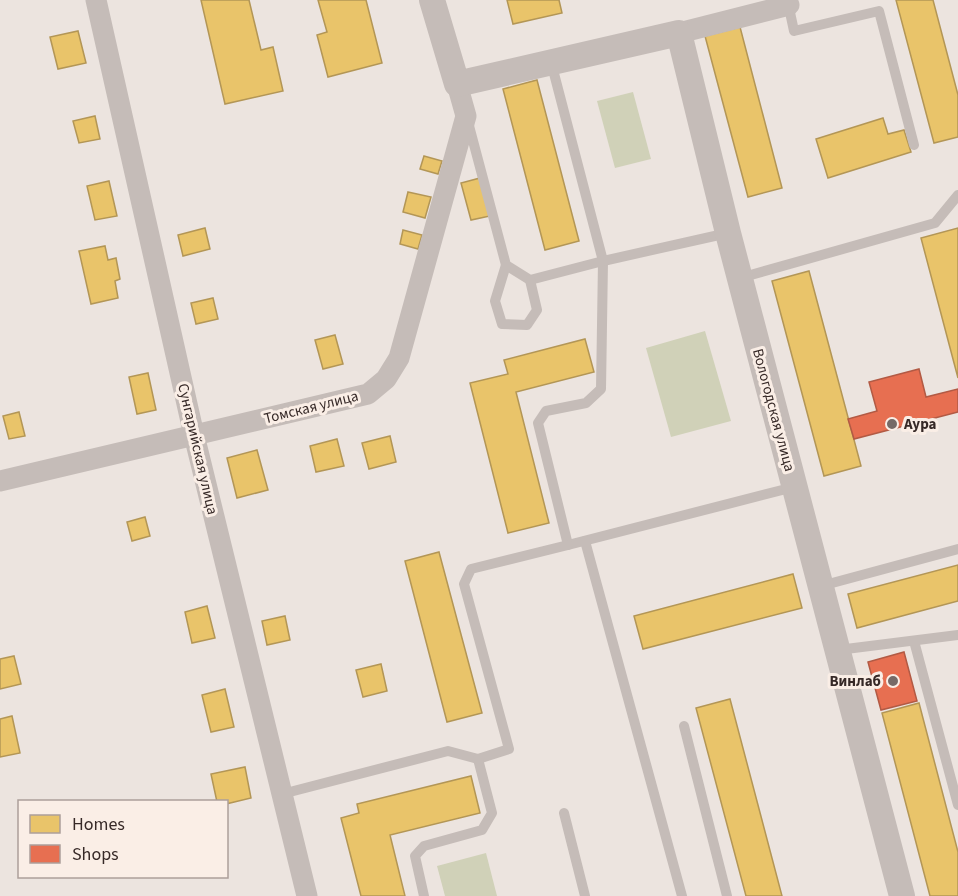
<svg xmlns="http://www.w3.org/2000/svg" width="958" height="896" font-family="'Source Sans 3',sans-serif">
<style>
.green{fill:#d0d1b8}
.homes{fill:#e9c46a;stroke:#b39656;stroke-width:1.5}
.shops{fill:#e76f51;stroke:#b25a44;stroke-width:1.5}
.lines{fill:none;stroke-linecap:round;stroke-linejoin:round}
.service{stroke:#c5bcb8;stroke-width:10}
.minor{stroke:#c5bcb8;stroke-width:21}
.tertiary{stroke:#c5bcb8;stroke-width:26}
.poi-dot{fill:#766a67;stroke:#faeee6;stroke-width:2}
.labels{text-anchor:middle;stroke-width:6;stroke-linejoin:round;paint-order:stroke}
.street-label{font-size:15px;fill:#362927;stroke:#faeee6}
.poi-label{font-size:15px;font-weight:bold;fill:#362927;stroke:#faeee6;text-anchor:start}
</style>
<rect width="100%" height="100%" fill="#ece4df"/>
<g class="green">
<path d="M633,92L651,159L615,168L597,101Z"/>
<path d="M705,331L731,421L671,437L646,348Z"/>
<path d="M486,853L497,896H445L437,866Z"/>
</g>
<g class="homes">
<path d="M201,0H249L261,50L273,47L283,91L225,104Z"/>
<path d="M318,0H366L382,63L328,77L317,35L327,32Z"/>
<path d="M507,0H559L562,13L513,24Z"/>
<path d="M896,0H933L958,95V137L934,143Z"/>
<path d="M740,27L782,188L748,197L705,36Z"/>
<path d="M78,31L86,63L58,69L50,37Z"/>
<path d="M537,80L579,241L545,250L503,89Z"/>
<path d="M95,116L100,139L79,143L73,121Z"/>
<path d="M883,118L888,134L904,130L911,152L828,178L816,139Z"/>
<path d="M424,156L442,161L438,174L420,169Z"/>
<path d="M480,178L490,216L471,220L461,183Z"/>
<path d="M109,181L117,216L95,220L87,186Z"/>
<path d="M408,192L431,197L425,218L403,212Z"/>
<path d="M205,228L210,249L183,256L178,235Z"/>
<path d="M958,228V378L921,238Z"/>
<path d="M403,230L422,235L418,249L400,244Z"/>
<path d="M105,246L108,260L116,258L120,279L115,281L118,298L91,304L79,251Z"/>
<path d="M809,271L861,466L824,476L772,281Z"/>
<path d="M213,298L218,319L196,324L191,303Z"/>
<path d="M335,335L343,364L323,369L315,340Z"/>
<path d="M585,339L594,372L516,392L549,523L508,533L470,383L508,374L504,360Z"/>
<path d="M148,373L156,410L137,414L129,377Z"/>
<path d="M19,412L25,436L9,439L3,416Z"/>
<path d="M390,436L396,462L369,469L362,443Z"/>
<path d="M337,439L344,466L316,472L310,446Z"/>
<path d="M257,450L268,490L237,498L227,458Z"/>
<path d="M145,517L150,536L132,541L127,522Z"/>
<path d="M439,552L482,713L447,722L405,561Z"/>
<path d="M958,565V601L857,628L848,594Z"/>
<path d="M793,574L802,608L643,649L634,616Z"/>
<path d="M207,606L215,638L192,643L185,612Z"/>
<path d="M285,616L290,640L267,645L262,621Z"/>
<path d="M14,656L21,684L0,689V659Z"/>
<path d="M381,664L387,691L363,697L356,670Z"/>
<path d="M225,689L234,727L211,732L202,695Z"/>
<path d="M730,699L782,896H746L696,708Z"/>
<path d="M919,703L958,852V896H930L882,713Z"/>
<path d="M12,716L20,753L0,757V719Z"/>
<path d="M245,767L251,798L226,804V802H217L211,774Z"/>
<path d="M471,776L480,813L390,835L405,896H361L341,818L359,813L357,804Z"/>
</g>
<g class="shops">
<path d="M919,369L926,397L958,389V412L854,439L848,419L877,411L869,382Z"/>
<path d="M904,652L917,701L881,710L868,662Z"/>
</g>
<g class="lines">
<g class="service">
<path d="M788,3L794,31L879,11L914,145"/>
<path d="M551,62L603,261L601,389L586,403L546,411L538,423L568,545L794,487"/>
<path d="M468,122L506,265L530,280L603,261L728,233"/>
<path d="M506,265L495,301L502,324L527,325L537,310L530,280"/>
<path d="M740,278L935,223L958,195"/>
<path d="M585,541L682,896"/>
<path d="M821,586L958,549"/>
<path d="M914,641L958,805"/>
<path d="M838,650L958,635"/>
<path d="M684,726L727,896"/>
<path d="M282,794L448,751L478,759L509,749L464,584L471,569L568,545"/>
<path d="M564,813L585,896"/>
<path d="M424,896L415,856L424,846L482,830L492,813L478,759"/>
</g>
<g class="minor">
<path d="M96,0L194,435L307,896"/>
<path d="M679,33L789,5"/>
<path d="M0,481L368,394L386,379L399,358L466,116L457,84"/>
</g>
<path class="tertiary" d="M432,0L457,84L679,33L728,233L902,896"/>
</g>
<g class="poi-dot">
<circle cx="892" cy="424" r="6"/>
<circle cx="893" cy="681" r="6"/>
</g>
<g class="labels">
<g class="street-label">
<text transform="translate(311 407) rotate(-14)" y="5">Томская улица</text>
<text transform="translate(774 410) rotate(75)" y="5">Вологодская улица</text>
<text transform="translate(198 449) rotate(77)" y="5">Сунгарийская улица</text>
</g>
<g class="poi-label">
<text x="904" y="429">Аура</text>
<text x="881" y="686" text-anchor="end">Винлаб</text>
</g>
</g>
<rect x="18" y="800" width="210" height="78" fill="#faeee6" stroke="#ac9f9a" stroke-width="1.5"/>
<rect x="30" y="815" width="30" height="18" fill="#e9c46a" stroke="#ac9f9a" stroke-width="1.5"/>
<text x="72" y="830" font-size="18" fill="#362927">Homes</text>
<rect x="30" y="845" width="30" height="18" fill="#e76f51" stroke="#ac9f9a" stroke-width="1.5"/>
<text x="72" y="860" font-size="18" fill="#362927">Shops</text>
</svg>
